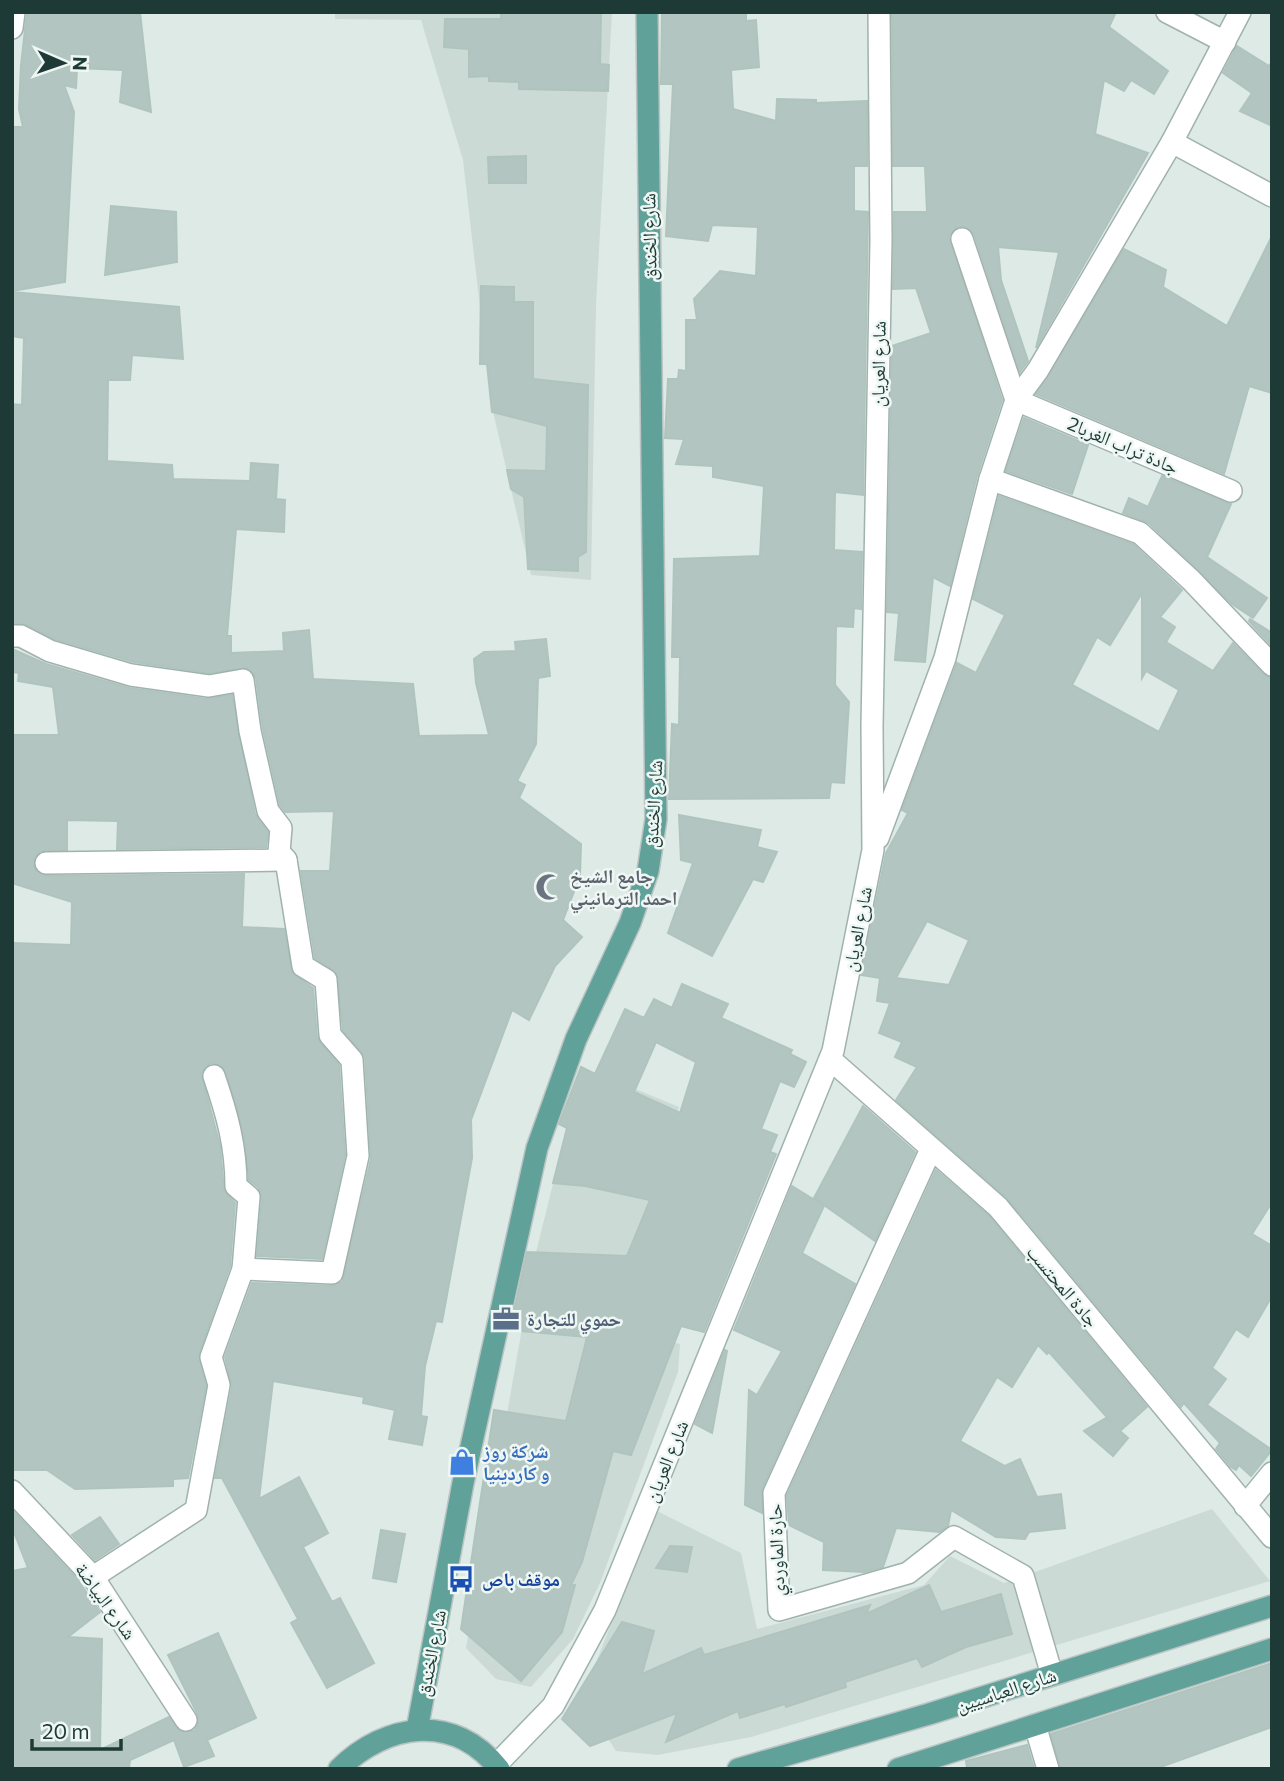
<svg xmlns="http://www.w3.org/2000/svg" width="1284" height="1781" font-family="Commissioner,'Noto Naskh Arabic',sans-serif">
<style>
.built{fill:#ccdad5}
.building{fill:#b3c5c0;stroke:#b0c4be;stroke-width:2;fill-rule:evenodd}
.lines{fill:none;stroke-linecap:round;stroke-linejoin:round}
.minor-casing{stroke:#a0b2ae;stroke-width:24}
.major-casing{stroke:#bcc4c3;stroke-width:24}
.minor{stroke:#fff;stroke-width:21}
.major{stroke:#60a29a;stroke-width:21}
.labels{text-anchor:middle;stroke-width:5;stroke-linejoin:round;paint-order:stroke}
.street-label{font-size:19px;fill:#1e3a36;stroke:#eef7f3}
.worship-label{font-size:19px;font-weight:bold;fill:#5b616d;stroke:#eef7f3;text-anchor:start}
.service-label{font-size:19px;font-weight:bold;fill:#4e5e75;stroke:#eef7f3;text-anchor:start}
.shop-label{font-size:19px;font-weight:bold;fill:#366cbe;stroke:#eef7f3;text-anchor:start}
.transit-label{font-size:19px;font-weight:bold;fill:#164399;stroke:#eef7f3;text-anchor:start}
</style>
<rect width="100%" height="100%" fill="#ddeae6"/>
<g class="built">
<path d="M335,12H612L596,305L591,580L531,575L491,403L463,160L421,20L335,19Z"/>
<path d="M591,1071L679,1107L616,1331L680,1344L678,1372L600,1583L573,1639L531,1687L496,1679L466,1648L534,1260L574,1100Z"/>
<path d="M1212,1509L1270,1581L751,1737L658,1755L616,1751L582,1699L655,1510L741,1553L757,1629L924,1585L950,1556L1004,1583Z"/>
</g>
<g class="building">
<path d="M27,12H140L151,112L120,102L123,70L77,68L76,88L64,85L74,112L65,282L12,291V127H23L19,109L21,65Z"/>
<path d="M501,12H601L600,64L609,65L608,91L519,89V82L489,81V76L469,77V49L444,47L445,19H501Z"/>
<path d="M662,12H746V21L756,20L759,67L731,70L733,109L776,121L777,99L816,100V103L867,101V166H854V211L868,212L863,495L835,492L834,550L862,552L861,609L854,608L853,627L836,626L835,685L849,702L844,783L831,782L829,798L669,799L672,724L679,725L680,657H672L674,559L760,556L764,486L713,477V466L676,464L684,439L665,438L668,379H678L679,370L686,371V320H697L694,299L720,271L756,276L758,227L712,225L708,241L666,236L673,84H661Z"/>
<path d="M892,12H1116L1109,27L1168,71L1154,94L1131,80L1124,91L1104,80L1095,134L1148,153L1036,348L1059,252L998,247L1001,280L1028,361L1020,372L974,234L964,226L957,227L949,236L1002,400L977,476L950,586L933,577L925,662L895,660L899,613L887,612L892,346L931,333L916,288L893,289L894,212H927L925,166H893Z"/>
<path d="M1237,46L1269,66L1272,62V126L1240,111L1252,93L1223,73Z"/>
<path d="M526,156V183H489L488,157Z"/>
<path d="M111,206L176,212L177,262L105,275Z"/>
<path d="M1272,236V393L1249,386L1224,474L1036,394L1124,249L1166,270L1163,287L1227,326Z"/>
<path d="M481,286L514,287V302H533V379L588,385L586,552L578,557V571L528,569L524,497L511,489L507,470L546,471L547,426L492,412L487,364H480Z"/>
<path d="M12,292L179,307L183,359L132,355L130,380H108L107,461L172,465L173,479L250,481L251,463L278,465L276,499L285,500L284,532L236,529L227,636H231V653L284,651L283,633L309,630L313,679L413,684L419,736L489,735L476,683L474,659L484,652L516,651L515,642L546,639L550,676L538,678L536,744L517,781L525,785L519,798L581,844L580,876L563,920L582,937L555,966L529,1020L512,1010L471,1120L472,1158L442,1322L436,1321L425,1366L421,1416L427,1417L422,1445L389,1439L395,1410L363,1403L364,1397L273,1381L259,1499L299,1477L328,1533L303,1547L332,1602L340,1598L374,1663L327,1688L291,1623L298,1619L222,1478H215L232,1387L225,1357L252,1283L331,1286L342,1282L371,1159L365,1058L343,1030L337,974L315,958L301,871H330L334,811L285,812L280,805L263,729L256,678L248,668L209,673L134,662L55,639L26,624L12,623V404L22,405L24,338L12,336Z"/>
<path d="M1024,418L1088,445L1072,494L1006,471Z"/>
<path d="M1162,476L1231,504L1207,557L1267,598L1253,618L1232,604L1149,523L1123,513L1129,498L1148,507Z"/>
<path d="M999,496L1133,544L1182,590L1160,617L1175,627L1166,642L1213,671L1233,643L1263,674L1272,678V1202L1252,1234L1272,1246V1296L1248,1337L1236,1329L1212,1368L1226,1379L1207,1405L1272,1450L1251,1476L1239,1465L1236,1470L1231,1467L1216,1449L1220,1443L1184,1403L1181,1407L1008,1199L896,1100L917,1067L895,1057L902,1042L879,1033L890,1003L877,1001L880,978L861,975L886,853L908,813L902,810L957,663L976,673L1005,615L973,599ZM1142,593V678L1146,671L1179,690L1159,732L1072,685L1097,637L1110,645ZM927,921L969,940L949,985L896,978Z"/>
<path d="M1250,619L1272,633V646L1249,621Z"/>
<path d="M12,649L46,664L129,688L207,699L232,695L255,814L268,832L266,847L117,849L118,821L67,820V850L40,851L34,857V869L46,876L244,874L242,927L284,929L292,973L313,988L317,1037L339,1065L345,1155L322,1259L257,1256L262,1197L258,1187L249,1180L245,1141L235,1100L222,1066L211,1063L201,1073L220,1146L224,1191L235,1203L230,1266L199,1353L206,1386L188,1478L173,1479V1486L75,1489L47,1470H12V943L71,945L72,902L12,883V735H59L53,687L18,681L19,673L12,672Z"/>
<path d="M679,815L761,830L757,847L777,852L763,882L753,879L712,956L668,933L693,863L681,860Z"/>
<path d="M682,984L728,1004L721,1018L792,1050L790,1054L806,1062L794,1087L780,1081L761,1129L777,1135L770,1152L776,1154L704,1332L681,1326L631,1455L613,1451L582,1562L571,1585H575L562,1632L521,1681L461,1629L494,1410L566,1421L587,1337L510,1330L527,1252L627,1256L650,1200L585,1186L553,1183L567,1128L559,1124L581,1067L595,1074L625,1009L644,1018L654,999L672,1008ZM656,1042L696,1062L680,1113L634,1092Z"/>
<path d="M863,1106L915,1152L875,1241L814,1198Z"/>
<path d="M936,1170L989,1216L1147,1407L1120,1431L1128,1438L1113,1456L1084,1431L1106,1418L1113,1424L1049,1352L1047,1354L1038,1345L1012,1387L997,1377L960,1441L1005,1466L1020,1459L1037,1497L1061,1494L1065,1528L1029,1532L1025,1539L996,1537L951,1510L948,1526L939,1532L896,1528L883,1567L864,1572L823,1570L824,1542L789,1525L787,1496Z"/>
<path d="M792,1186L824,1206L802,1253L855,1284L762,1488V1513L745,1505L749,1390L757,1395L782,1351L734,1330Z"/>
<path d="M725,1350L727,1351L712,1433L695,1424Z"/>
<path d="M12,1510L77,1579L100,1612L68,1637L102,1639L100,1750L169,1717L179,1731H194L198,1725L197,1713L168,1655L218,1633L256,1718L207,1740L214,1756L184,1767L174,1740L130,1760L129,1769H12V1571L28,1568L12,1527Z"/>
<path d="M100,1517L119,1544L95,1560L72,1535Z"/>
<path d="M381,1530L405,1534L396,1582L373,1578Z"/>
<path d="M670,1546L692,1547L687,1572L656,1568Z"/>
<path d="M929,1585L941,1612L1001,1594L1012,1634L966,1647L922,1667L917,1658L845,1682L846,1687L786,1707L785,1704L740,1718L738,1711L666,1742L677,1713L590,1746L562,1719L622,1622L654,1631L642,1674L701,1648L704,1655L870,1605L866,1614Z"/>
<path d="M1272,1663V1727L1155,1769H1061L1051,1734Z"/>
<path d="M1027,1745L1034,1769H967L966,1761Z"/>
</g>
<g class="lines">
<defs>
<g id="minor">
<path d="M1167,12L1225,42"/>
<path d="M12,28L14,12"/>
<path d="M1172,142L1272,196"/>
<path d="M962,239L1016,400L1231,491"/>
<path d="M990,479L1140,533L1191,580L1272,665"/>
<path d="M12,636H21L50,651L131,675L209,686L243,680L250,731L268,811L281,828L279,852L286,860L303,966L326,980L330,1035L352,1060L358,1156L332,1273L243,1269"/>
<path d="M878,838L945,658L990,479L1016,400L1038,370L1172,142L1240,12"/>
<path d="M46,863L286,860"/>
<path d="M830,1059L998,1207L1272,1537"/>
<path d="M931,1149L774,1493L779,1610L908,1573L954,1537L1023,1576L1052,1675"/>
<path d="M12,1491L93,1577L186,1720"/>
<path d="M1245,1506L1272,1473"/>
<path d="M93,1577L196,1510L219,1385L211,1357L243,1269L249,1197L236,1186C236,1146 227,1114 214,1076"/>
<path d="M1035,1725L1048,1769"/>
<path d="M496,1765L553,1706L605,1610L833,1051L873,850L872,726L881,241L879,12"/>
</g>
<g id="major">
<path d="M417,1730L463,1483L537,1148L576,1039L630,923L648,871L656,819L647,12"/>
<path d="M339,1769C386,1723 454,1712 499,1769"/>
<path d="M738,1769L929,1714L1272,1606"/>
<path d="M898,1769L1272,1649"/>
</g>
</defs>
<use href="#minor" class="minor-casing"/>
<use href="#major" class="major-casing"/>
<use href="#minor" class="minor"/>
<use href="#major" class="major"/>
</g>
<defs>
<symbol id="mosque-bare" viewBox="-9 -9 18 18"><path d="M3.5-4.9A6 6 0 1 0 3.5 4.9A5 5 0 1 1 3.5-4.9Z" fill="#6b7280" stroke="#eef7f3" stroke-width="2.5" paint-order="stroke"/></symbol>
<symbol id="office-bare" viewBox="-9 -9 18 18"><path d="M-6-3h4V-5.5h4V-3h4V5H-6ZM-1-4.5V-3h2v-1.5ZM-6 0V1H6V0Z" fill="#5c6f8a" stroke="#eef7f3" stroke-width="2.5" paint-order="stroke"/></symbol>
<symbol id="shop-bare" viewBox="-9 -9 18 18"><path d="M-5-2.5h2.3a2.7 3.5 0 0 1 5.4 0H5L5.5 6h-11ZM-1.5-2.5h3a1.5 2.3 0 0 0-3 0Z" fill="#3f7fe0" stroke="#eef7f3" stroke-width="2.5" paint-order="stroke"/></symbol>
<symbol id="bus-bare" viewBox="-9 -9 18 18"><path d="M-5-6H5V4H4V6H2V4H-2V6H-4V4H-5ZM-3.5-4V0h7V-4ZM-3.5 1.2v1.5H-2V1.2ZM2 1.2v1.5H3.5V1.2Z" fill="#1a4fb4" stroke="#eef7f3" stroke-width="2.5" paint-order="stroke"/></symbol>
</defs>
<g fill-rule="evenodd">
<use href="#mosque-bare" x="530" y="868" width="38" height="38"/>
<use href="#office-bare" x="487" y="1300" width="38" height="38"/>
<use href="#shop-bare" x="443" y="1443" width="38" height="38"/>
<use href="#bus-bare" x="442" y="1560" width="38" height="38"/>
</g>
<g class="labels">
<g class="street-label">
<text transform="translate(649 237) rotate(-91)" y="7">شارع الخندق</text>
<text transform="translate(878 364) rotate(-89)" y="7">شارع العريان</text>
<text transform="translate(1123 445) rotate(23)" y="7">جادة تراب الغربا2</text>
<text transform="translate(653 804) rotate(-87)" y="7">شارع الخندق</text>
<text transform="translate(857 929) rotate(-79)" y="7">شارع العريان</text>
<text transform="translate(1063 1286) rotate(50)" y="7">جادة المحتسب</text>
<text transform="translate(666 1461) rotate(-68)" y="7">شارع العريان</text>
<text transform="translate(776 1550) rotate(-92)" y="7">حارة الماوردي</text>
<text transform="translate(106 1601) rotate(54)" y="7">شارع البياضة</text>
<text transform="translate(431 1653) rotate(-79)" y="7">شارع الخندق</text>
<text transform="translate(1006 1690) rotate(-18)" y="7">شارع العباسيين</text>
</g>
<g class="worship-label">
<text x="570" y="883">جامع الشيخ<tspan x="570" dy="22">احمد الترمانيني</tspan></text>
</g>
<g class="service-label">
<text x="527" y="1326">حموي للتجارة</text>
</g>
<g class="shop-label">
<text x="483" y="1458">شركة روز<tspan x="483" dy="22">و كاردينيا</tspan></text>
</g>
<g class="transit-label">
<text x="482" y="1586">موقف باص</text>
</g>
</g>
<rect width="1284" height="1781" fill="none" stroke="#1e3a36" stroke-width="28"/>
<g transform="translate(63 63) rotate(92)" stroke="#eef7f3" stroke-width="5" paint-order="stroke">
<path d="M0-5L12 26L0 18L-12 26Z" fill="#1e3a36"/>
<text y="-10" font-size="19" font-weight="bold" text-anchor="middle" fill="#1e3a36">N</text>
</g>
<path d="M32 1739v10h89v-10" fill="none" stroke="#1e3a36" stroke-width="3.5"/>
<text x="42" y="1739" font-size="21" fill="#1e3a36" stroke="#eef7f3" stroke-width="5" paint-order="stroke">20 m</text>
</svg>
